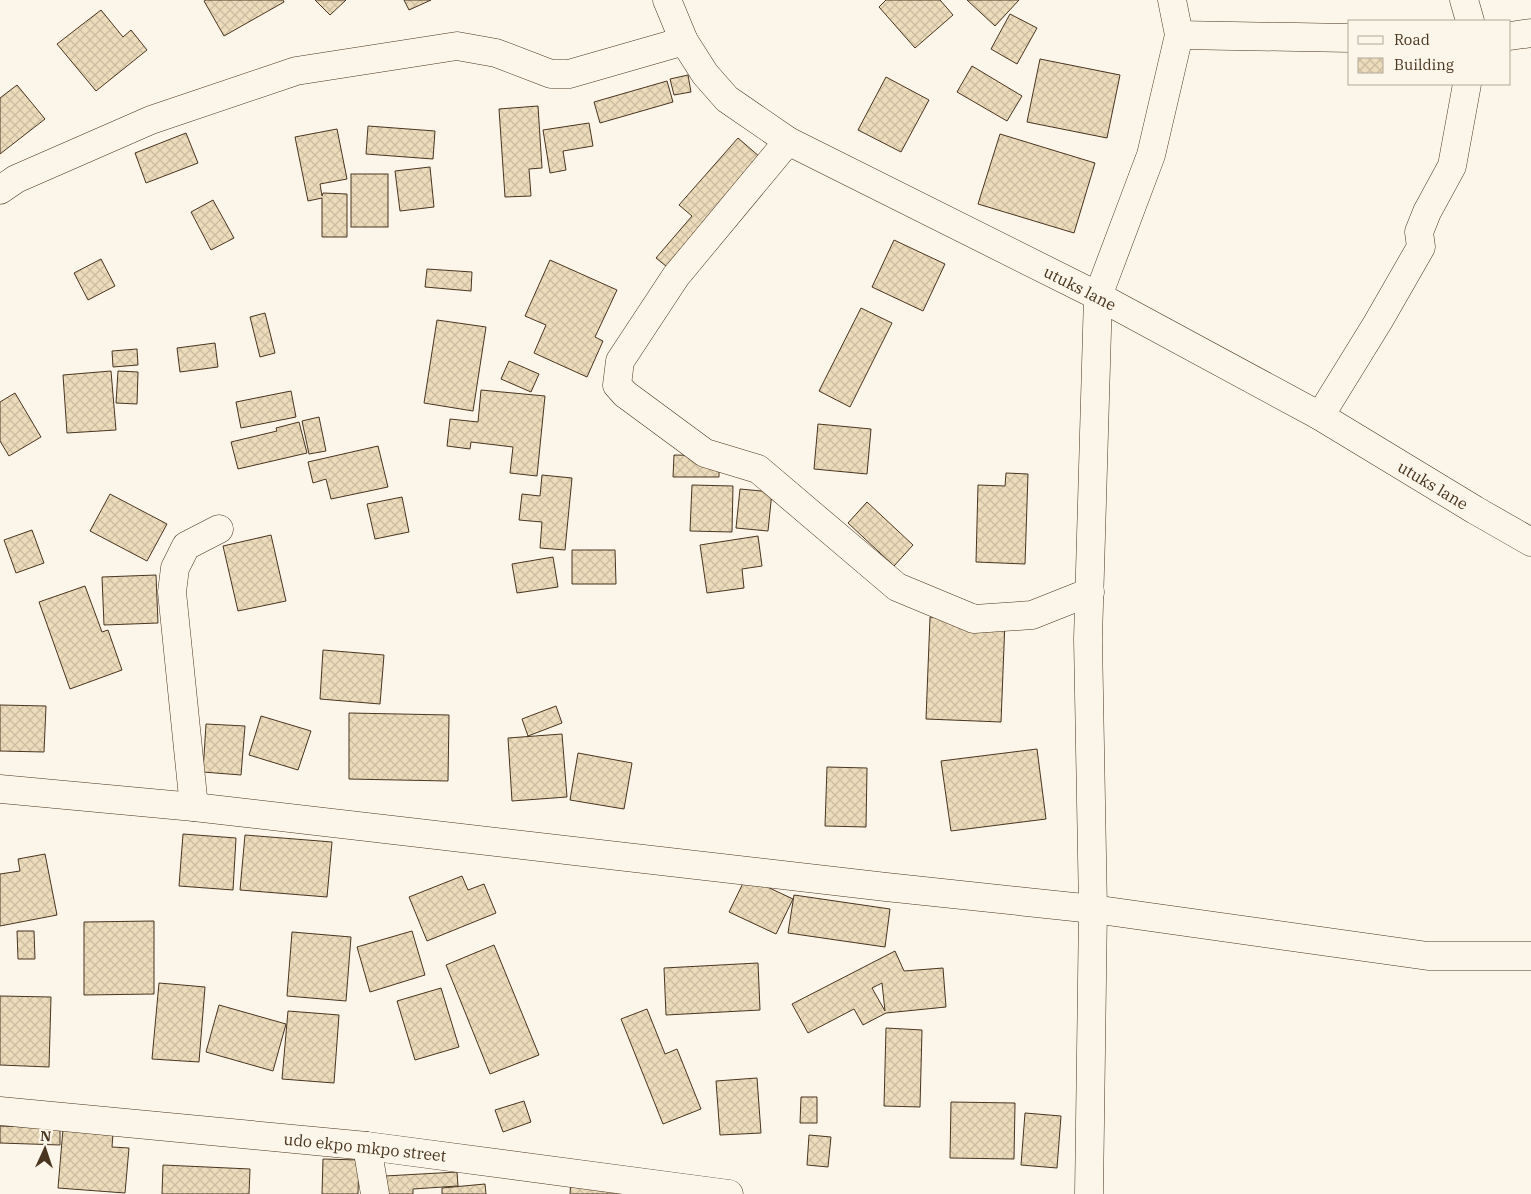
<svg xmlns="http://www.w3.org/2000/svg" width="1531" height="1194" font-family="'IBM Plex Serif',serif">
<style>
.building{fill:url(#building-cross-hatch);stroke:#4a3520;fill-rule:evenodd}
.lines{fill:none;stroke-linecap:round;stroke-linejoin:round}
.minor-casing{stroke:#4a3520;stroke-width:29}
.minor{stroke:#fbf6e9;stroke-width:28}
.labels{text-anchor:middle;stroke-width:4;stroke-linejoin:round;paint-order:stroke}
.street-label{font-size:16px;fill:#4a3520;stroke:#fbf6e9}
</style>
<defs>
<pattern id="building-cross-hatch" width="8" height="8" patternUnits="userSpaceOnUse" patternTransform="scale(1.25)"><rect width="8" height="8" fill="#ecdcbc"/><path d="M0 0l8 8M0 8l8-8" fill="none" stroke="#ccbda1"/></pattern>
</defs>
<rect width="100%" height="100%" fill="#fbf6e9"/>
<g class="building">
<path d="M206,0H283L284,2L224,36L204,1Z"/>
<path d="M315,0H346L330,15Z"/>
<path d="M404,0H431L409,10Z"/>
<path d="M886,0H940L953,15L915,48L879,7Z"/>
<path d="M967,0H1019L995,26Z"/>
<path d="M101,10L123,37L131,30L147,50L96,91L57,44Z"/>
<path d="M1010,14L1037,28L1017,64L991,49Z"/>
<path d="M1040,59L1120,75L1107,138L1027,122Z"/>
<path d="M972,66L1022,96L1007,121L957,92Z"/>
<path d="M688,75L691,92L674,95L670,79Z"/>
<path d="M886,77L929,100L901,152L858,130Z"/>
<path d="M667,81L673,102L600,123L594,102Z"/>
<path d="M17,85L45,119L0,154V98Z"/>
<path d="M538,106L542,168L529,169L531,196L505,197L499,109Z"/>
<path d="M589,123L593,146L563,151L566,170L550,173L543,130Z"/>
<path d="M368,126L435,131L433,159L366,154Z"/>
<path d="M337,129L347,179L320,184L322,196L323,193L347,194V237H322V198L308,201L295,137Z"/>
<path d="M186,133L198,163L146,183L135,153Z"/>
<path d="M1000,134L1095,163L1074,233L978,204Z"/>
<path d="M738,138L768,164L672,271L656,258L692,216L679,205Z"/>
<path d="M430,167L434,207L400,211L395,171Z"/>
<rect x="351" y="174" width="37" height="53"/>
<path d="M213,200L234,238L211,250L191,212Z"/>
<path d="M894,240L945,264L923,311L872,287Z"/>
<path d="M101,259L115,286L88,300L74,273Z"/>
<path d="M550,260L617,290L595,337L603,341L587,377L534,353L546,325L525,316Z"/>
<path d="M427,269L472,272L471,291L425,287Z"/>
<path d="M861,308L892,323L850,407L819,391Z"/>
<path d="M265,313L275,353L260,357L250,317Z"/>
<path d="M437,320L486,327L473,411L424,403Z"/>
<path d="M215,343L218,367L180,372L177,348Z"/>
<path d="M137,349L138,365L113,367L112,351Z"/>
<path d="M509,361L539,374L531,392L501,379Z"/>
<path d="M111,371L116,430L67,433L63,375Z"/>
<path d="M118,371L138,372L137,404L116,403Z"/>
<path d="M481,390L545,396L537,476L510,473L513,447L471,442L470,449L447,446L450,419L478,422Z"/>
<path d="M291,391L296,417L241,428L236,402Z"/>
<path d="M15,393L41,437L9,456L0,441V402Z"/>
<path d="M319,417L326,451L309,454L302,421Z"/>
<path d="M299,422L307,453L238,469L231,442L277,431L276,428Z"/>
<path d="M818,424L871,429L867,474L814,469Z"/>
<path d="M378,446L388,487L331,499L326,479L313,483L308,462Z"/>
<path d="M674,455L719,456V477H673Z"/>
<path d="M1006,473L1028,474L1025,564L976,562L978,485L1005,486Z"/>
<path d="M542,475L572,478L565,550L540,548L542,522L519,520L522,494L540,496Z"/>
<path d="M692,485L733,486L732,532L690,531Z"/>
<path d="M740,489L772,492L768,531L736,528Z"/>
<path d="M110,494L167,524L147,561L90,531Z"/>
<path d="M402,497L409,532L375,539L367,504Z"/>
<path d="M867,502L913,545L894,566L848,523Z"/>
<path d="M32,530L44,563L16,573L4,540Z"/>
<path d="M271,535L286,601L238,611L223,546Z"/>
<path d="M758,536L762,566L742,569L744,588L707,593L700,545Z"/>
<path d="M572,550H615L616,584H572Z"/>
<path d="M553,557L558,587L517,593L512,564Z"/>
<path d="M156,575L158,623L104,625L102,577Z"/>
<path d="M85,586L102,632L108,630L122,670L70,689L39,602Z"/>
<path d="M930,617L1005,621L1001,722L926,719Z"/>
<path d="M323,650L384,655L380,704L320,699Z"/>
<path d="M0,705L46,706L44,752L0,751Z"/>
<path d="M556,706L562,723L528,736L522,719Z"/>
<path d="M349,713L449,715L448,781L349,779Z"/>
<path d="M261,716L311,731L298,770L249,755Z"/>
<path d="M206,724L245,726L241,775L203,772Z"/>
<path d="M562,734L567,797L512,801L508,738Z"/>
<path d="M1037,749L1046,819L951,831L941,761Z"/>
<path d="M578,753L632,763L624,809L570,800Z"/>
<path d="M827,767L867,768L866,827L825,826Z"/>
<path d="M183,834L236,838L233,890L179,886Z"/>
<path d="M245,835L332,842L327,897L240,890Z"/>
<path d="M45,854L57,915L0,926V874L20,871L18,859Z"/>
<path d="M462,876L468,890L484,884L496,913L427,941L409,897Z"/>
<path d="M746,877L793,899L776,934L729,912Z"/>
<path d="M794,895L890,909L885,947L788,933Z"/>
<path d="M154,921V994L84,995V922Z"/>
<path d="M17,931H34L35,959H18Z"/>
<path d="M412,931L425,975L370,992L357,947Z"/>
<path d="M292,932L351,937L346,1001L287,996Z"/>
<path d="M494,945L539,1055L490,1074L446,965Z"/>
<path d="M895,951L904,971L943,968L946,1007L886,1013L863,1025L854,1009L808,1033L792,1004ZM882,983L885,1011L872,988Z"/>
<path d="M758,963L760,1010L666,1015L664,968Z"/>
<path d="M159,983L205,987L199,1062L152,1059Z"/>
<path d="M441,988L459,1047L415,1060L397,1001Z"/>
<path d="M0,996L51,997L49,1067L0,1065Z"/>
<path d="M219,1005L286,1024L273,1071L206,1052Z"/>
<path d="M647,1009L665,1054L677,1049L701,1109L663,1124L621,1019Z"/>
<path d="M288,1011L339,1015L334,1083L282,1079Z"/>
<path d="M886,1028L922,1030L920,1107L884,1106Z"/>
<path d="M757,1078L761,1133L720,1135L716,1081Z"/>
<path d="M801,1097H817V1123H800Z"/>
<path d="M524,1101L531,1122L503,1132L495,1110Z"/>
<path d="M951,1102L1015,1103L1014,1159L950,1158Z"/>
<path d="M1025,1113L1061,1116L1057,1168L1021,1165Z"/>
<path d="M0,1126L60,1128V1145L0,1143Z"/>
<path d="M63,1129L113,1133L112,1147L129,1148L125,1193L58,1188Z"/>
<path d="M809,1135L831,1137L828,1167L807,1165Z"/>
<path d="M323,1159L359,1160L358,1194H322Z"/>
<path d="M163,1165L250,1169L249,1194H162Z"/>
<path d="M457,1172L458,1186L413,1189V1194H386L385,1176Z"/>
<path d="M571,1179L625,1194H570Z"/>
<path d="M485,1184L486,1194H442V1188Z"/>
</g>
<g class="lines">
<defs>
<g id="minor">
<path d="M667,0L684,41L705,74L727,99L788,141L1098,296L1320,416L1475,510L1531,542"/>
<path d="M1464,0L1470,21"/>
<path d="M1179,35L1350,38"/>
<path d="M1510,36L1531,33"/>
<path d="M788,141L676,276L620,361L617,385L625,394L705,453L758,469L897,587L974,619L1032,615L1090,592"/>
<path d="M0,190L16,179L151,120L296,71L457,46L496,53L551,74H569L684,41"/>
<path d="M1320,416L1378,322L1421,247L1419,232L1427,212L1452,166L1467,84"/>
<path d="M0,789L194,807L886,887L1093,909L1428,956H1531"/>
<path d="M194,807L172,592L175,568L186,546L219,529"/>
<path d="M0,1111L367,1146L729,1194"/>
<path d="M367,1146L375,1194"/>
<path d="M1089,1194L1093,909L1088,639L1098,296L1151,155L1179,35L1172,0"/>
</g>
</defs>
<use href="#minor" class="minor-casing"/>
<use href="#minor" class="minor"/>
</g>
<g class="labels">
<g class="street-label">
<text transform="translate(1080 288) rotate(27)" y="6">utuks lane</text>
<text transform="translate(1433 485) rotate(31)" y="6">utuks lane</text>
<text transform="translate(365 1147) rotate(6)" y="6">udo ekpo mkpo street</text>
</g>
</g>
<rect x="1348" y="20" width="162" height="65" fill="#fbf6e9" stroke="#b4a999"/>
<rect x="1358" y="36" width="25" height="8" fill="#fbf6e9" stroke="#b4a999"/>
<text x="1394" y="45" font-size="15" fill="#4a3520">Road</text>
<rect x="1358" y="58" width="25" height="15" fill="url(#building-cross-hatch)" stroke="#b4a999"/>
<text x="1394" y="70" font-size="15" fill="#4a3520">Building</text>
<g transform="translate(45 1149) rotate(3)" stroke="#fbf6e9" stroke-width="4" paint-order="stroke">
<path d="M0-4L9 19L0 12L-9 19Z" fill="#4a3520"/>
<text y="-8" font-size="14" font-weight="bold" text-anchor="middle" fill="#4a3520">N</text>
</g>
</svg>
